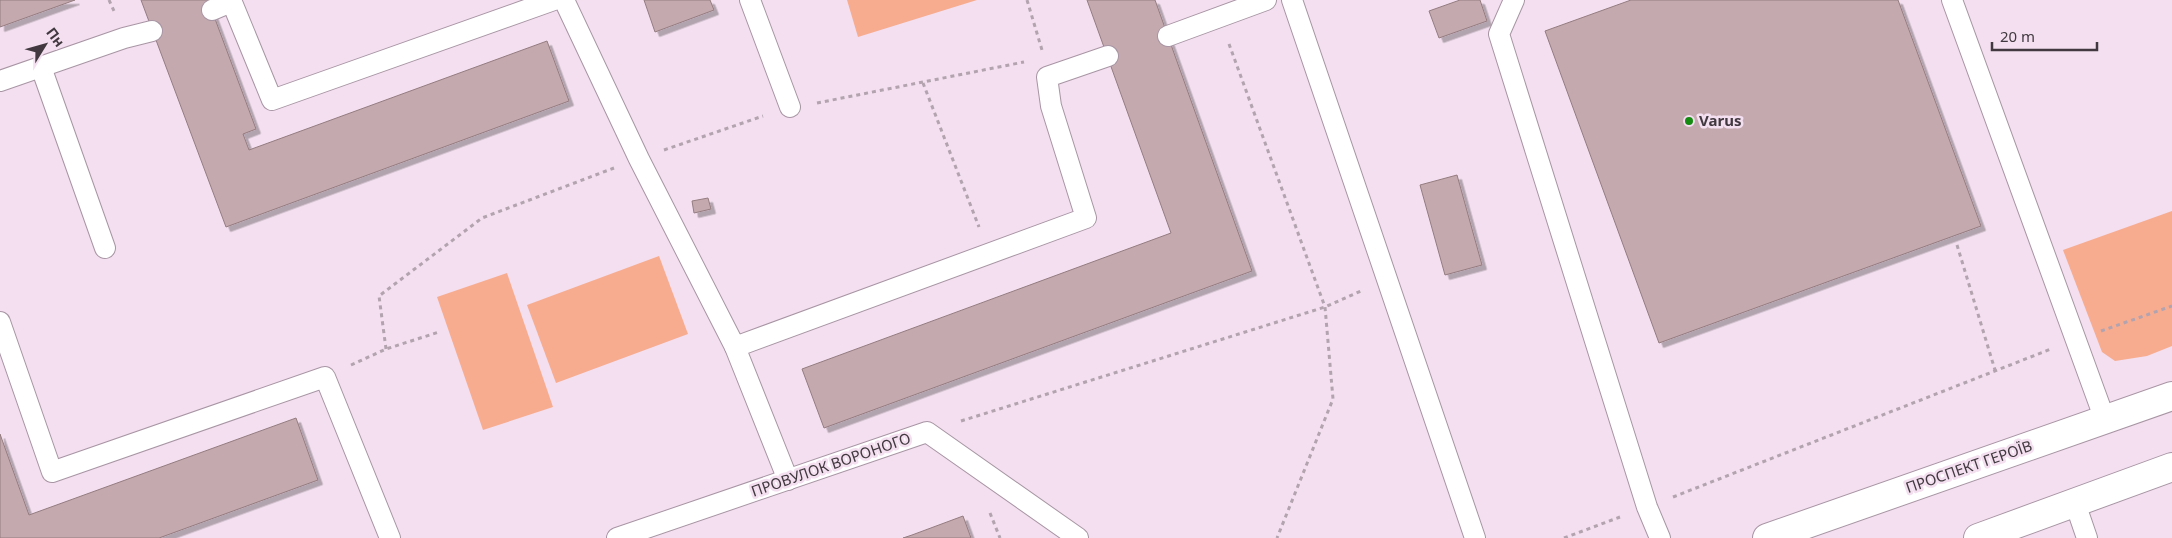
<svg xmlns="http://www.w3.org/2000/svg" width="2172" height="538" font-family="'Noto Sans',sans-serif">
<style>
.green{fill:#f7ac90}
.building{fill:#c4aaae;stroke:#947c80;filter:url(#shadow)}
.lines{fill:none;stroke-linecap:round;stroke-linejoin:round}
.lane-casing{stroke:#a895a4;stroke-width:22}
.secondary-casing{stroke:#a895a4;stroke-width:30}
.path{stroke:#b2a3af;stroke-width:3;stroke-dasharray:4 4;stroke-linecap:butt}
.lane{stroke:#fff;stroke-width:20}
.secondary{stroke:#fff;stroke-width:28}
.poi-dot{fill:#168b11;stroke:#f3dfef;stroke-width:2}
.labels{text-anchor:middle;stroke-width:5;stroke-linejoin:round;paint-order:stroke}
.poi-label{font-size:15px;font-weight:bold;fill:#41393f;stroke:#f3dfef;text-anchor:start}
.street-label{font-size:15px;fill:#41393f;stroke:#f3dfef}
</style>
<defs>
<filter id="shadow"><feDropShadow dx="4.5" dy="4.5" stdDeviation="0" flood-color="#0004"/></filter>
</defs>
<rect width="100%" height="100%" fill="#f3dfef"/>
<g class="green">
<path d="M847,0H977L858,37Z"/>
<path d="M2172,211V346L2147,356L2115,361L2102,352L2063,250Z"/>
<path d="M659,256L688,334L556,383L527,305Z"/>
<path d="M507,273L553,407L483,430L437,297Z"/>
</g>
<g class="building">
<path d="M0,0H75L0,27Z"/>
<path d="M141,0H208L256,129L243,134L249,150L547,41L569,101L226,227Z"/>
<path d="M644,0H710L714,10L655,32Z"/>
<path d="M1087,0H1155L1252,271L824,428L802,369L1171,233Z"/>
<path d="M1460,0H1480L1487,21L1439,38L1429,11Z"/>
<path d="M1631,0H1898L1981,226L1659,343L1545,31Z"/>
<path d="M1457,175L1482,265L1445,275L1420,185Z"/>
<path d="M708,198L711,209L694,213L692,201Z"/>
<path d="M296,418L318,480L159,538H0V434L29,515Z"/>
<path d="M963,516L971,538H903L912,535Z"/>
</g>
<g class="lines">
<defs>
<g id="lane">
<path d="M231,0L272,100L554,0"/>
<path d="M564,0L639,159L735,347L1086,218L1051,106L1047,77L1108,56"/>
<path d="M750,0L790,107"/>
<path d="M1292,0L1475,538"/>
<path d="M1514,0L1499,34L1647,507L1660,538"/>
<path d="M1952,0L2105,420"/>
<path d="M212,10L231,2"/>
<path d="M1168,36L1266,0"/>
<path d="M41,67L105,248"/>
<path d="M0,81L124,38L152,31"/>
<path d="M0,322L52,472L325,377L390,538"/>
<path d="M735,347L788,480"/>
<path d="M2075,503L2087,538"/>
<path d="M617,538L927,432L1078,538"/>
</g>
<g id="secondary">
<path d="M1767,538L2172,396"/>
<path d="M1978,538L2172,467"/>
</g>
</defs>
<use href="#lane" class="lane-casing"/>
<use href="#secondary" class="secondary-casing"/>
<g class="path">
<path d="M109,0L114,11"/>
<path d="M1027,0L1042,50"/>
<path d="M1229,44L1325,307L1333,399L1277,538"/>
<path d="M923,83L979,227"/>
<path d="M817,103L1024,62"/>
<path d="M664,150L763,116"/>
<path d="M1957,245L1995,370"/>
<path d="M2101,331L2172,306"/>
<path d="M386,349L379,296L482,218L614,168"/>
<path d="M351,365L386,349L439,332"/>
<path d="M961,421L1325,307L1361,291"/>
<path d="M1673,497L2051,349"/>
<path d="M990,513L1000,538"/>
<path d="M1564,538L1620,517"/>
</g>
<use href="#lane" class="lane"/>
<use href="#secondary" class="secondary"/>
</g>
<circle class="poi-dot" cx="1689" cy="121" r="5"/>
<g class="labels">
<g class="poi-label">
<text x="1699" y="126">Varus</text>
</g>
<g class="street-label">
<text transform="translate(831 465) rotate(-19)" y="5">ПРОВУЛОК ВОРОНОГО</text>
<text transform="translate(1969 467) rotate(-19)" y="5">ПРОСПЕКТ ГЕРОЇВ</text>
</g>
</g>
<g transform="translate(45 45) rotate(53)" stroke="#f3dfef" stroke-width="4" paint-order="stroke">
<path d="M0-4L9 19L0 12L-9 19Z" fill="#41393f"/>
<text y="-8" font-size="14" font-weight="bold" text-anchor="middle" fill="#41393f">Пн</text>
</g>
<path d="M1992 42v8h105v-8" fill="none" stroke="#41393f" stroke-width="2.5"/>
<text x="2000" y="42" font-size="15" fill="#41393f" stroke="#f3dfef" stroke-width="4" paint-order="stroke">20 m</text>
</svg>
